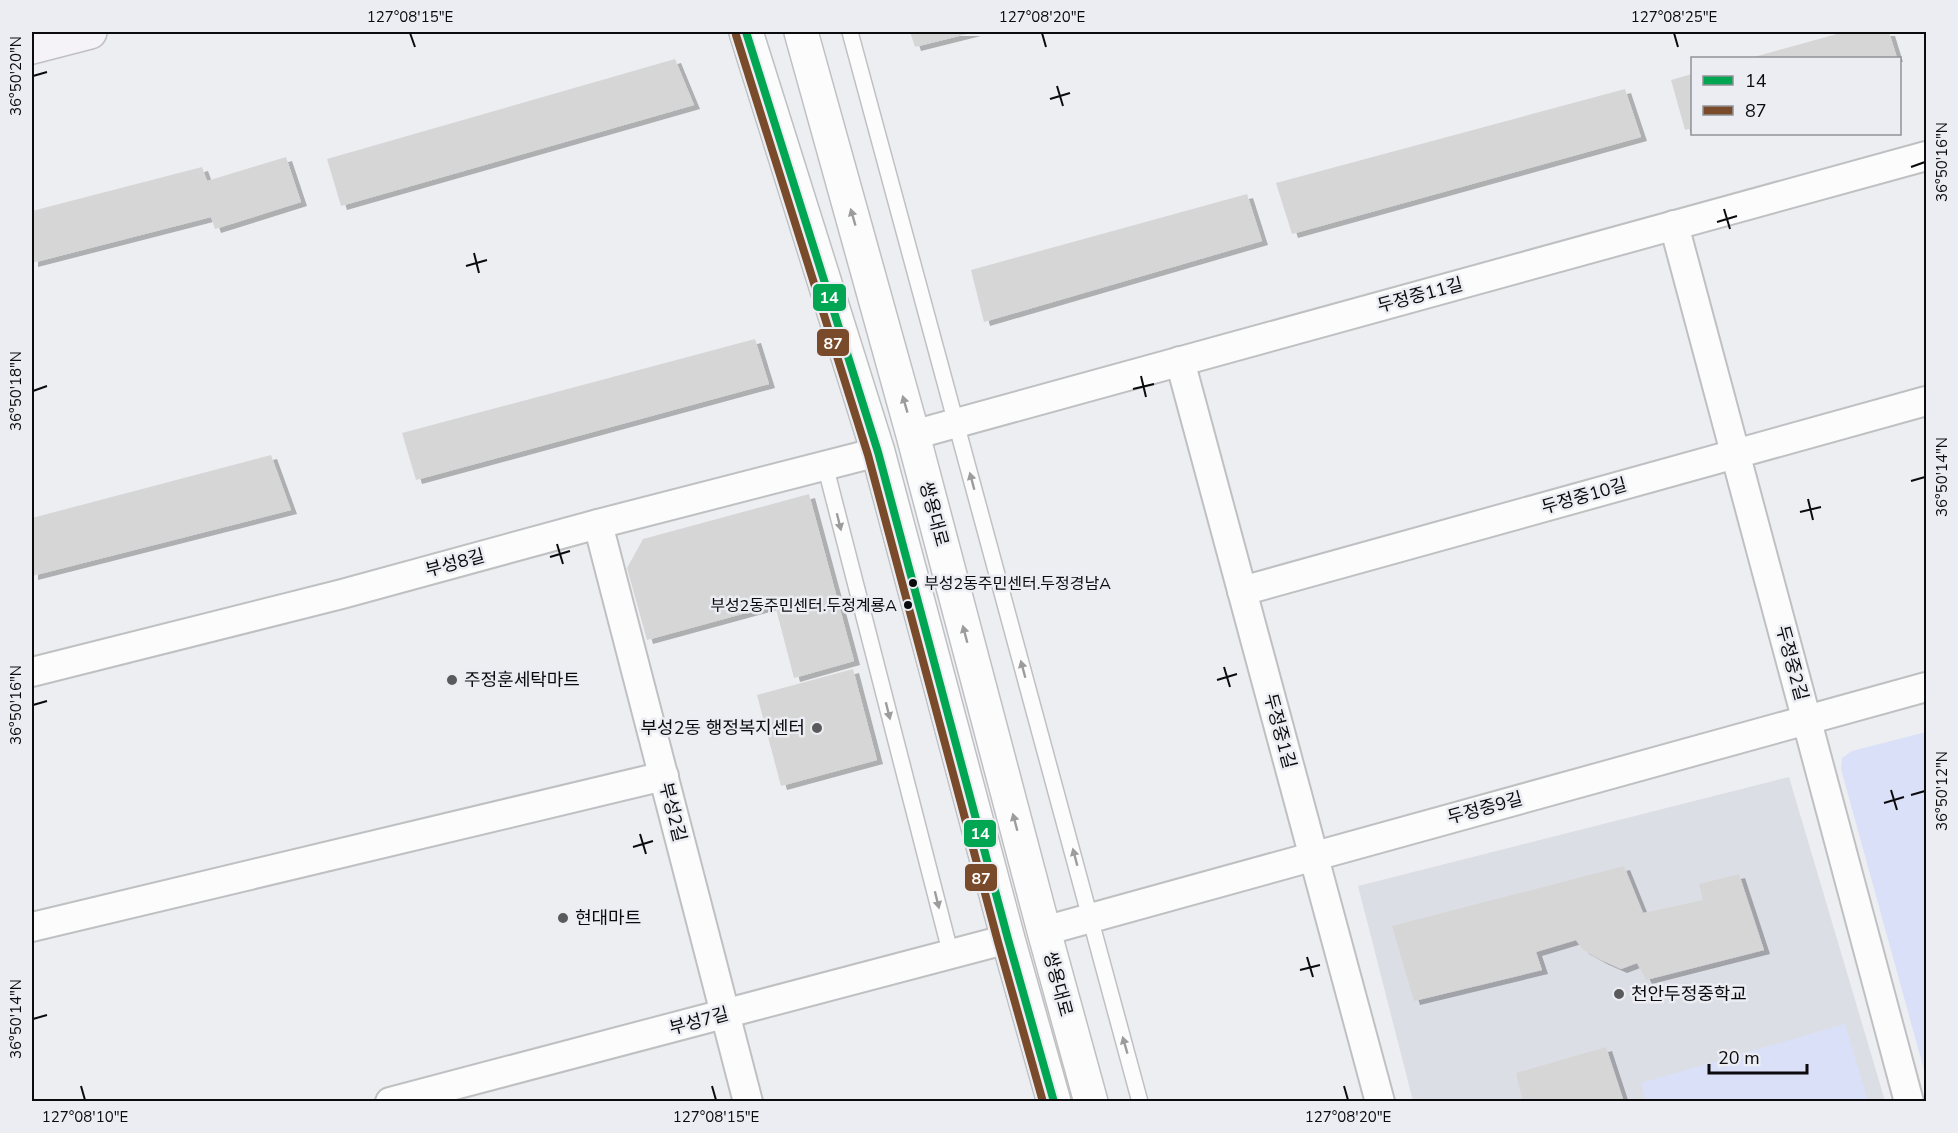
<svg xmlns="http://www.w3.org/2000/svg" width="1958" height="1133" font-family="'Nunito Sans','Noto Sans KR',sans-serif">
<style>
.built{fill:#dcdee6}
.green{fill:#dae0f7}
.building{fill:#d7d6d7;filter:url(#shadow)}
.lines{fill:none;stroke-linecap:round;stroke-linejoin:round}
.service-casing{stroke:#bfc0c2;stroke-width:18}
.minor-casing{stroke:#bfc0c2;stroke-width:32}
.tertiary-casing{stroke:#bfc0c2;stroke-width:36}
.secondary-casing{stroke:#bfc0c2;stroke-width:36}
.service{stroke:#fcfcfd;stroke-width:15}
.minor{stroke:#fcfcfd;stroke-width:28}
.tertiary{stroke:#fcfcfd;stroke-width:33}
.secondary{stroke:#f5f3f7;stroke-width:33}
.bus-1-casing{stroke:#ebedf3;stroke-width:12}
.bus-2-casing{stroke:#ebedf3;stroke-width:12}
.bus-1{stroke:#00a651;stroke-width:8}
.bus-2{stroke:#7a4b2a;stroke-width:8}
.oneway{fill:#9c9c9d}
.ticks{fill:none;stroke:#0b0b0d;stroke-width:2}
.bus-dot{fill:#0b0b0d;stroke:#ebedf3;stroke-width:2}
.poi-dot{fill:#5a5a5d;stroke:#ebedf3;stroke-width:2}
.labels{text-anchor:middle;stroke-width:5;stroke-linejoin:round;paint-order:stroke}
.bus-label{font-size:16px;fill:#0b0b0d;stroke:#ebedf3;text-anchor:start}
.street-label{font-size:18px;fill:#0b0b0d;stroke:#ebedf3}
.poi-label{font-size:18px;fill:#0b0b0d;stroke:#ebedf3;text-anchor:start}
.line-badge{stroke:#ebedf3;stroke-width:2}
.badge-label{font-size:16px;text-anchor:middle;font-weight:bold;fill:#fff}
.neatline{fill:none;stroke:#0b0b0d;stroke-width:2}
.ticks-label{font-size:15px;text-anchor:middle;fill:#0b0b0d}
</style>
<defs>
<filter id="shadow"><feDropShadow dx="6" dy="4" stdDeviation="0" flood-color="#0004"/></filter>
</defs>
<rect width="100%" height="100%" fill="#edeef1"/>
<path class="built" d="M1789,777L1885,1101H1413L1358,886Z"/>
<g class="green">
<path d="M1926,732V1077L1841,769L1842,758L1852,751Z"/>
<path d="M1845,1024L1868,1101H1646L1641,1083Z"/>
</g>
<g class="building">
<path d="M910,32H975L915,47Z"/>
<path d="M1844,32H1889L1897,58H1750Z"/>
<path d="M675,59L694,105L341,206L327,159Z"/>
<path d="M1692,74V128L1685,130L1671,80Z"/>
<path d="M1625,89L1641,137L1292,234L1276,183Z"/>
<path d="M286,157L301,202L215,229L211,217L32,263V211L202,167L207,181Z"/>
<path d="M1247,194L1262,241L984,322L971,270Z"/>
<path d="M755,339L769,384L416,480L402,433Z"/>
<path d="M271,455L291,510L32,576V518Z"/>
<path d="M809,494L854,661L794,678L775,605L647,640L627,568L643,539Z"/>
<path d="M853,669L877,760L781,786L757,695Z"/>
<path d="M1624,866L1643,913L1703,900L1699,884L1739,874L1764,950L1646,980L1637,963L1621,969L1601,960L1583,950L1576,940L1536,952L1542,970L1414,1001L1392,926Z"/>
<path d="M1606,1047L1624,1102H1523L1516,1073Z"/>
</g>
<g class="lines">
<defs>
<g id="service">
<path d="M850,32L1140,1102"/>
<path d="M825,465L951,955"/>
</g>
<g id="minor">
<path d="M1674,225L1909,1102"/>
<path d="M1180,361L1380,1102"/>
<path d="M913,435L1926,156"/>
<path d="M598,524L748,1102"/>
<path d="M1242,591L1926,401"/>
<path d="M32,672L342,594L598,524L878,452"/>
<path d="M32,927L664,776"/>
<path d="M1044,931L1926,687"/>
<path d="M390,1102L1008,939"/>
</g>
<g id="tertiary">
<path d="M746,32L878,452L1008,939L1054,1102"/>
<path d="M801,32L913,435L1044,931L1091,1102"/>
</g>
<path id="secondary" d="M32,47L90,32"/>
</defs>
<use href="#service" class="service-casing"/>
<use href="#minor" class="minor-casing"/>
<use href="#tertiary" class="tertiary-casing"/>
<use href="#secondary" class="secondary-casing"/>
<use href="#service" class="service"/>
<use href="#minor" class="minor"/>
<use href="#tertiary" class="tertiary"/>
<use href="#secondary" class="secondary"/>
<defs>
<path id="bus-1" d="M746,32L878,452L1008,939L1054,1102"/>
<path id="bus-2" d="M736,35L868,455L998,942L1043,1102"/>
</defs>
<use href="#bus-1" class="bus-1-casing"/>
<use href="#bus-2" class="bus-2-casing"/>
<use href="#bus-1" class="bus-1"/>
<use href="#bus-2" class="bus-2"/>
</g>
<defs><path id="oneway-solid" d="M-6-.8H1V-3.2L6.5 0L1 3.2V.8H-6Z" transform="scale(1.5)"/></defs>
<g class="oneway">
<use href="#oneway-solid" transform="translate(853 217) rotate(-106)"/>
<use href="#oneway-solid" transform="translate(905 404) rotate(-106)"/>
<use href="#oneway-solid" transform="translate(972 481) rotate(-105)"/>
<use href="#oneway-solid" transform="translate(839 522) rotate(76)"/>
<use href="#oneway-solid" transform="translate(965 634) rotate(-105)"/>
<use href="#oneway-solid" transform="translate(1023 669) rotate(-105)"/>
<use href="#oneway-solid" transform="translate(888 711) rotate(76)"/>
<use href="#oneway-solid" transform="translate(1015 822) rotate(-105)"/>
<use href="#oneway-solid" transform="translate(1075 857) rotate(-105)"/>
<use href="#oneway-solid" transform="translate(937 900) rotate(76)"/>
<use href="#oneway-solid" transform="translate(1125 1045) rotate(-106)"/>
</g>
<path class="ticks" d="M410,33L415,47M1042,33L1046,47M1674,33L1678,47M33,76L47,72M1057,86L1063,106M1050,99L1070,93M1911,167L1925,162M1724,209L1730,229M1717,222L1737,216M474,253L479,273M466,266L487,260M1141,376L1146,397M1133,389L1154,384M33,391L47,386M1911,481L1925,477M1808,499L1813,520M1800,512L1821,507M557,544L563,564M550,557L570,551M1224,667L1230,687M1217,680L1237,674M33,705L47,701M1891,790L1897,810M1911,795L1925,791M1884,803L1904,797M640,834L646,854M633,847L653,841M1307,957L1313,977M1300,970L1320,965M33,1019L47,1015M81,1086L85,1100M712,1086L716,1100M1344,1086L1348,1100"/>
<g class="bus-dot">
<circle cx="913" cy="583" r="5"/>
<circle cx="908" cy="605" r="5"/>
</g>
<g class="poi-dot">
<circle cx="452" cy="680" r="6"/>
<circle cx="817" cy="728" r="6"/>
<circle cx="563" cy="918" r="6"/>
<circle cx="1619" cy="994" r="6"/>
</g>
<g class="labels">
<g class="bus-label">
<text x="924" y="589">부성2동주민센터.두정경남A</text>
<text x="897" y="611" text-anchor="end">부성2동주민센터.두정계룡A</text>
</g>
<g class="street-label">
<text transform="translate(1420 295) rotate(-15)" y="6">두정중11길</text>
<text transform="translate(1584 496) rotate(-16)" y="6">두정중10길</text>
<text transform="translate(934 514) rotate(75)" y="6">쌍용대로</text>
<text transform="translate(455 563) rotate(-15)" y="6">부성8길</text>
<text transform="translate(1792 663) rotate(75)" y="6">두정중2길</text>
<text transform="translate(1280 731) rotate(75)" y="6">두정중1길</text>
<text transform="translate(1485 808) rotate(-15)" y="6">두정중9길</text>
<text transform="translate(673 812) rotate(76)" y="6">부성2길</text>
<text transform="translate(1058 984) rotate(75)" y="6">쌍용대로</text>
<text transform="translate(699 1021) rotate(-15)" y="6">부성7길</text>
</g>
<g class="poi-label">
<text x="464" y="686">주정훈세탁마트</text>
<text x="805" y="734" text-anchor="end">부성2동 행정복지센터</text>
<text x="575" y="924">현대마트</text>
<text x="1631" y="1000">천안두정중학교</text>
</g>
</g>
<g class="line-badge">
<rect x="812" y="283" width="35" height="29" rx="6" fill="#00a651"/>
<rect x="816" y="328" width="34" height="29" rx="6" fill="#7a4b2a"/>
<rect x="963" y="819" width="34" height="29" rx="6" fill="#00a651"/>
<rect x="964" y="863" width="34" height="29" rx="6" fill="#7a4b2a"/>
</g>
<g class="badge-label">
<text x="829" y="303">14</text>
<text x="833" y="349">87</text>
<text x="980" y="839">14</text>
<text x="981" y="884">87</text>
</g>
<rect width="1958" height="1133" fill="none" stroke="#ebedf3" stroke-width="66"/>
<rect x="1691" y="57" width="210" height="78" fill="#ebedf3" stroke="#919397" stroke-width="1.5"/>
<rect x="1703" y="76" width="30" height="9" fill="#00a651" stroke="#919397" stroke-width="1.5"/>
<text x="1745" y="87" font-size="18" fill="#0b0b0d">14</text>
<rect x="1703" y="106" width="30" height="9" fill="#7a4b2a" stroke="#919397" stroke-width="1.5"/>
<text x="1745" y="117" font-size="18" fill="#0b0b0d">87</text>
<path d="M1709 1064v9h98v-9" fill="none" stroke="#0b0b0d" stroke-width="3"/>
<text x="1718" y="1064" font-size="18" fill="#0b0b0d" stroke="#ebedf3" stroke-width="4.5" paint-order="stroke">20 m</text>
<rect x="33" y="33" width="1892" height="1067" class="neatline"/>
<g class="ticks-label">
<text x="410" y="22">127°08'15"E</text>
<text x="1042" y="22">127°08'20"E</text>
<text x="1674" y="22">127°08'25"E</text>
<text transform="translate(16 76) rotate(-90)" y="5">36°50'20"N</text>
<text transform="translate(1942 162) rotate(-90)" y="5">36°50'16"N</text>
<text transform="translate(16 391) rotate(-90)" y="5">36°50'18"N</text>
<text transform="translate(1942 477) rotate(-90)" y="5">36°50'14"N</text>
<text transform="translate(16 705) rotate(-90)" y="5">36°50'16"N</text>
<text transform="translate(1942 791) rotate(-90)" y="5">36°50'12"N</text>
<text transform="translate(16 1019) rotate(-90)" y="5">36°50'14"N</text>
<text x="85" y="1122">127°08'10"E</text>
<text x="716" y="1122">127°08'15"E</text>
<text x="1348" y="1122">127°08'20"E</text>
</g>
</svg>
